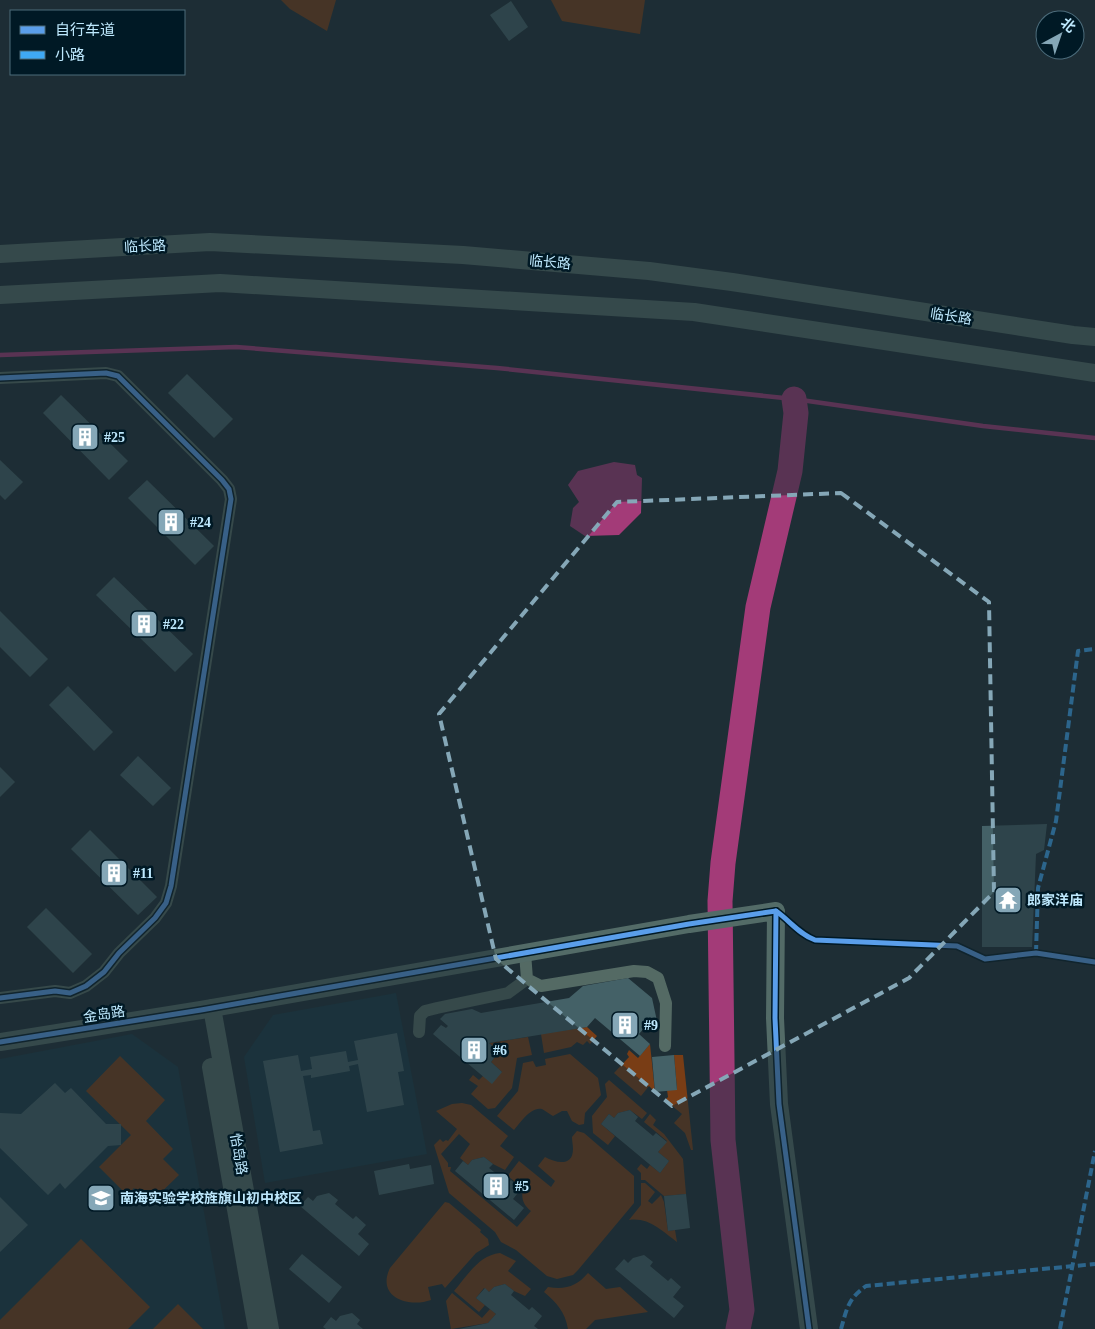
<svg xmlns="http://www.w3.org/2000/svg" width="1095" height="1329" font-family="'Times New Roman','Noto Sans SC',serif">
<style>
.built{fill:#193845}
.green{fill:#793d15}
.water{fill:#a33b78}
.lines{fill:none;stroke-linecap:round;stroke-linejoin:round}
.stream{stroke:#a33b78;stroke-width:4.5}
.river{stroke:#a33b78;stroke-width:25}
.building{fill:#446167}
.street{stroke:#546a64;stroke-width:12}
.secondary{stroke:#536b67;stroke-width:18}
.quiet{stroke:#3fa9f5;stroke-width:4;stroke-dasharray:8 4;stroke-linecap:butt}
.cycleway-casing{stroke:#001925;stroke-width:8}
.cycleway{stroke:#5a9eea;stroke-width:5}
.marked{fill:none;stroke:#85a7b7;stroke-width:4;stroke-dasharray:10 6;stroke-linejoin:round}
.labels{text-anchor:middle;stroke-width:5;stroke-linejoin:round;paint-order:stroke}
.street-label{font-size:14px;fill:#bde8fd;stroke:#001925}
.poi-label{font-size:14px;font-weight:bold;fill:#bde8fd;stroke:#001925;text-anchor:start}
</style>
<rect width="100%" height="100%" fill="#1e2e35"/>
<g class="built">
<path d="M396,993L427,1154L265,1183L244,1057L273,1015Z"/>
<path d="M132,1034L178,1067L225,1329H0V1059Z"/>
</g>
<g class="green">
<path d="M281,0H336L327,31L290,9Z"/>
<path d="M551,0H645L640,34L562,21Z"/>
<path d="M587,1027L597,1036L590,1044L587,1041L583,1045L577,1042L571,1047L544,1053L541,1034Z"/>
<path d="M528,1037L532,1055L517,1058L512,1088L495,1108L488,1109L471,1094L478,1086L469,1080L473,1075L479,1080L483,1076L502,1072L491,1062L499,1052L489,1043Z"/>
<path d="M650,1044L655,1092L649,1086L641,1096L614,1073L629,1057L627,1054L629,1050L638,1058Z"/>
<path d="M570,1054L598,1078L601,1095L585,1113L584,1124L579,1125L572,1121L567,1111H562L553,1116C549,1114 546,1111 542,1109C531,1106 520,1123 514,1130L497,1116L518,1091L523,1063L533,1061L536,1067L546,1065L545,1059Z"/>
<path d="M674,1055H683L693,1150H691L685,1133L674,1123L682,1114L665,1100L668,1097L667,1090L677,1089Z"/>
<path d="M120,1056L165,1100L146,1121L173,1149L163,1159L179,1175L150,1203L134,1188L127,1195L99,1167L131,1135L86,1091Z"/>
<path d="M609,1080L647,1113L642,1119L630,1110L618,1113L614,1118L609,1114L601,1124L615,1136L608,1145L593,1133L592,1116L607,1097L605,1084Z"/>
<path d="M462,1103L471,1105L508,1136L500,1146L514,1157L505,1170L493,1164L484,1157L472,1160L468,1165L460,1158L470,1144L459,1134L441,1154L448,1163V1167H451L450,1171L517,1227L531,1211C523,1204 521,1199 523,1188L509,1177V1174L519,1161L551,1187L555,1181L538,1166L545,1157C556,1163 573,1167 573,1149C573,1145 572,1141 572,1137L577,1131L584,1133L634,1176V1203L578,1270L573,1275L557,1279L547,1276L516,1250L501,1242L495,1232L449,1193L434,1145L440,1139L443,1142L446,1140L448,1141L457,1129L436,1111L452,1104Z"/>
<path d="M650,1114L656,1120L653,1125L664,1134L683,1159L686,1194L664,1196L645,1180H641V1173L637,1169L641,1164L647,1169L650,1165L660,1173L669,1161L658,1152L667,1141L644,1122Z"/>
<path d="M641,1183H645L655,1192L648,1201L652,1204L661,1195L664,1202L668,1231L675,1230L677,1242C662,1231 649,1217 629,1220L641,1205Z"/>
<path d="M445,1202L449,1203L481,1230L480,1232L488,1239L489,1245L476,1253L445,1288L442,1284L428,1287L431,1300C408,1308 376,1297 390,1268Z"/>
<path d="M81,1239L150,1307L128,1329H0V1320Z"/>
<path d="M500,1253L516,1261L508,1271L531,1289L525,1296L514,1291L505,1284L494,1287L489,1292L484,1288L476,1298L485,1305L479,1312L454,1291C467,1276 479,1255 500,1253Z"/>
<path d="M588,1273L606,1289L620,1287L648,1312L595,1320L586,1329H568C565,1312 557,1303 544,1292L548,1287C566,1290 577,1286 588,1273Z"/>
<path d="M452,1293L482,1318L490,1309L496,1314L488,1323L451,1329L446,1301Z"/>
<path d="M178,1304L203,1329H153Z"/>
</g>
<path class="water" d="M614,462L635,465L637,475L642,478L641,513L619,535L585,536L570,526L573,508L579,502L568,485L578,471Z"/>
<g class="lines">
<path class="stream" d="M0,355L236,347L497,368L794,399L983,426L1095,438"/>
<path class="river" d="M738,1329L742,1310L723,1140L720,901L723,863L758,607L790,471L796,413L794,399"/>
</g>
<g class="building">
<path d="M511,1L528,27L509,41L490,15Z"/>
<path d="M187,374L233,419L214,438L168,393Z"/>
<path d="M61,395L128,461L109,480L43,413Z"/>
<path d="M0,460L23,482L5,500L0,495Z"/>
<path d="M147,480L214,546L195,565L128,498Z"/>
<path d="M114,577L193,654L175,672L96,595Z"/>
<path d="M0,611L48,659L30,677L0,647Z"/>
<path d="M68,686L113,732L94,751L49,705Z"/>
<path d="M138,756L171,788L153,806L120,775Z"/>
<path d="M0,767L15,782L0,797Z"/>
<path d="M1047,824L1044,850L1036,854L1032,947H982V826Z"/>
<path d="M90,830L157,897L138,915L71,849Z"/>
<path d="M46,908L92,954L73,973L27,927Z"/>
<path d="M628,978L652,998L657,1021L652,1029L645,1027L639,1034L650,1044L640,1056L595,1018L587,1027L489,1043L499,1052L491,1062L502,1072L492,1084L433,1034L441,1025L446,1028L448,1026L440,1019L445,1014L472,1009L481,1013L569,998L583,986Z"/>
<path d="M397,1033L404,1071L398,1072L404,1105L367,1112L358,1064L349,1066L350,1071L311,1078V1075L303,1076L313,1131L320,1130L323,1144L280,1152L263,1061L298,1055L301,1071L312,1069L310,1057L346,1051L348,1062L358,1060L354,1041Z"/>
<path d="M674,1055L677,1090L655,1092L652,1057Z"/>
<path d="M55,1083L65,1093L71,1088L106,1124H121V1145L108,1146L65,1189L60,1183L48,1195L0,1148V1113L21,1114Z"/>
<path d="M630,1110L638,1117L635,1121L653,1136L656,1133L667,1142L658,1152L669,1161L660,1173L601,1124L609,1114L614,1118L618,1113Z"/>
<path d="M484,1157L493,1164L489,1168L508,1183L511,1180L521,1189L513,1199L524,1208L514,1220L455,1171L463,1161L468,1165L472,1160Z"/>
<path d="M409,1164L410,1169L431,1165L434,1184L379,1195L374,1171Z"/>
<path d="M329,1193L338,1200L335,1204L353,1219L356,1216L366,1225L358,1234L369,1244L359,1256L300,1206L308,1197L313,1201L317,1196Z"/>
<path d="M686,1194L690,1228L668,1231L664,1196Z"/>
<path d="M0,1197L28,1225L0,1252Z"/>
<path d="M302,1254L342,1287L329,1303L289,1269Z"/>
<path d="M644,1255L653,1262L650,1266L668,1281L671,1278L681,1287L673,1297L684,1306L674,1318L615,1269L624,1259L628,1263L633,1258Z"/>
<path d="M505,1284L514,1291L511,1295L529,1310L532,1307L542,1316L534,1326L538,1329H459L488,1323L496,1314L476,1298L485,1288L489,1292L494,1287Z"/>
<path d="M352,1313L360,1320L357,1324L363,1329H326L323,1327L331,1317L336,1321L340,1316Z"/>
</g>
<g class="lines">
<g class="street">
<path d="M0,378L106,373L118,376L222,480L229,489L231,499L171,886L166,903L155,918L119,953L104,972L86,986L70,993L55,991L0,998"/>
<path d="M525,953L527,979L541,986L634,971L647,972L658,978L666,1003L665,1046"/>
<path d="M419,1032L420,1016L425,1011L437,1008L508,993L527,979"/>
</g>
<g class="secondary">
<path d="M0,254L210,242L463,255L649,271L732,282L1073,335L1095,337"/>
<path d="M0,295L220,283L694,312L1095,373"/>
<path d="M212,1008L270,1329"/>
<path d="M0,1042L201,1010L689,924L776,911L775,1018L779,1104L809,1329"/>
<path d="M211,1067L257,1329"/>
</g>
<g class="quiet">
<path d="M1036,953L1038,888L1056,821L1078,651L1095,649"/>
<path d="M841,1329C847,1308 848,1299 866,1286L1095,1264"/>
<path d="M1060,1329L1095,1151"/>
</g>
<defs>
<g id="cycleway">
<path d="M0,378L106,373L118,376L222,480L229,489L231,499L171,886L166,903L155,918L119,953L104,972L86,986L70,993L55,991L0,998"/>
<path d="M776,911L775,1018L779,1104L809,1329"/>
<path d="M0,1042L201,1010L689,924L776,911C790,921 799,934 815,940L957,946L985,959L1036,953L1095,962"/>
</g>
</defs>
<use href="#cycleway" class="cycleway-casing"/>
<use href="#cycleway" class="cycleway"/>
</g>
<path d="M0 0H1095V1329H0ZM841,493L989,602L994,892L909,978L672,1106L496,959L439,714L617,502Z" fill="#1e2e35" fill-opacity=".55" fill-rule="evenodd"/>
<path class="marked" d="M841,493L989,602L994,892L909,978L672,1106L496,959L439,714L617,502Z"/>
<defs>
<symbol id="building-square" viewBox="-11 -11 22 22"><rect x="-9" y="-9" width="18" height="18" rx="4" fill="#85a7b7" stroke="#001925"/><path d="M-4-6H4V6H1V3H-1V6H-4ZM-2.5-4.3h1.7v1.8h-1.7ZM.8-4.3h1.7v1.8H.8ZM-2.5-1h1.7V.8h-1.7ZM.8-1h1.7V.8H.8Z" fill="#fff"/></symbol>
<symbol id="temple-square" viewBox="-11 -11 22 22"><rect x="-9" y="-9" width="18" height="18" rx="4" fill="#85a7b7" stroke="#001925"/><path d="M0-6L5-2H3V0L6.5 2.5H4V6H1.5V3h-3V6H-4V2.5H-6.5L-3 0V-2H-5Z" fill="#fff"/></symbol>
<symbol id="school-square" viewBox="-11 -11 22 22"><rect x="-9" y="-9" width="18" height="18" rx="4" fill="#85a7b7" stroke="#001925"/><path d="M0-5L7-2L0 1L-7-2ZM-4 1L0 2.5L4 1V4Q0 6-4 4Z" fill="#fff"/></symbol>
</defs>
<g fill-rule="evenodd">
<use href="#building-square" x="69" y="421" width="32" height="32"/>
<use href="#building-square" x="155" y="506" width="32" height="32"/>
<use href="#building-square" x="128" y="608" width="32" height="32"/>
<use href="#building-square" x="98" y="857" width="32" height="32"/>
<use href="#temple-square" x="992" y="884" width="32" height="32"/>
<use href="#building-square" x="609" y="1009" width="32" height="32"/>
<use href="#building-square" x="458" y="1034" width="32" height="32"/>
<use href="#building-square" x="480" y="1170" width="32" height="32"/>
<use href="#school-square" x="85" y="1182" width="32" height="32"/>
</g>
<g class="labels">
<g class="street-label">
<text transform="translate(145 246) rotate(-3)" y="5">临长路</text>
<text transform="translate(550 262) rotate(5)" y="5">临长路</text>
<text transform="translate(951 316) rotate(9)" y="5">临长路</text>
<text transform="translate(104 1014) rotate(-9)" y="5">金岛路</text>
<text transform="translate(239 1154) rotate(80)" y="5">怡岛路</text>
</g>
<g class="poi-label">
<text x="104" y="442">#25</text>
<text x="190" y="527">#24</text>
<text x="163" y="629">#22</text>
<text x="133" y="878">#11</text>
<text x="1027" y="905">郎家洋庙</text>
<text x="644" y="1030">#9</text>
<text x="493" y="1055">#6</text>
<text x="515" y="1191">#5</text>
<text x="120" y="1203">南海实验学校旌旗山初中校区</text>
</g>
</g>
<rect x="10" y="10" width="175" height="65" fill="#001925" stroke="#4c6c7b"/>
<rect x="20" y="26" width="25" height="8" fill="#5a9eea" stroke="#4c6c7b"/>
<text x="55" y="35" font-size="15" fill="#bde8fd">自行车道</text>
<rect x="20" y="51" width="25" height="8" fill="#3fa9f5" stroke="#4c6c7b"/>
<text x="55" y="60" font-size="15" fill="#bde8fd">小路</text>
<g transform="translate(1060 35) rotate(40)"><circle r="24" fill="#001925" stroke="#4c6c7b"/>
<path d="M0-4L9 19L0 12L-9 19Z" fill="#85a7b7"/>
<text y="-8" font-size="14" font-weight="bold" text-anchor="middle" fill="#bde8fd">北</text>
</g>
</svg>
